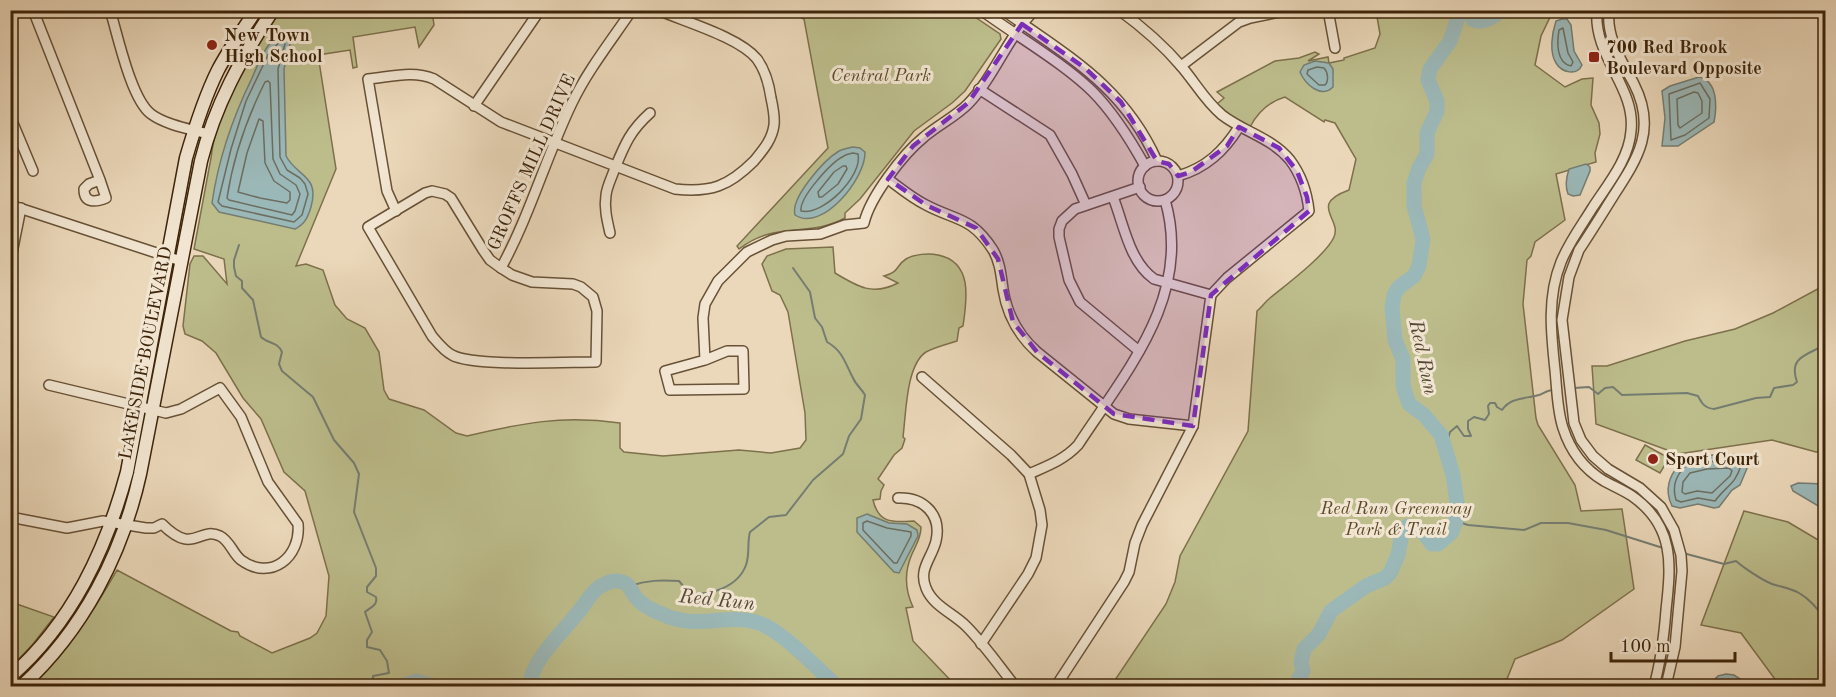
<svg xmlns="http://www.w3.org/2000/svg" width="1836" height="697" font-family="'Old Standard TT',serif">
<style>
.green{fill:#bdbd8c;stroke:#7d704b;stroke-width:1.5}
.water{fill:#9bb8b8;stroke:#757d72;stroke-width:1.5}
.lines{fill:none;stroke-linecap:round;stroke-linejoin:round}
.shore{stroke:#6c6e61;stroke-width:1.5}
.stream{stroke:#757d72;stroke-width:2}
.river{stroke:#9bb8b8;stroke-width:15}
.minor-casing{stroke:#685136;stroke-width:12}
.secondary-casing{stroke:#3d240a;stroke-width:15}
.minor{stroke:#f2e6d2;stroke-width:9}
.secondary{stroke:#f2e6d2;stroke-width:12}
.marked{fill:#7b2cbf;fill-opacity:0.2;stroke:#7b2cbf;stroke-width:4.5;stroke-dasharray:12 8;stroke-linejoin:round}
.poi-dot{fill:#8f2418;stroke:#f2e6d2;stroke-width:2}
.labels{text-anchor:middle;stroke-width:6;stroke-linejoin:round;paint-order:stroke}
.poi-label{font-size:18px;font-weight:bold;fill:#3d240a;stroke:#f2e6d2;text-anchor:start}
.park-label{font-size:18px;font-style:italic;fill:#5d4a2a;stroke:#f2e6d2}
.street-label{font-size:18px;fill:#3d240a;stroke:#f2e6d2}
.water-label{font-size:20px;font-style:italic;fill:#544936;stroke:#f2e6d2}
</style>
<rect width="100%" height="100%" fill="#ebd8ba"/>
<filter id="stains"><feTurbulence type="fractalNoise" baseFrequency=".00333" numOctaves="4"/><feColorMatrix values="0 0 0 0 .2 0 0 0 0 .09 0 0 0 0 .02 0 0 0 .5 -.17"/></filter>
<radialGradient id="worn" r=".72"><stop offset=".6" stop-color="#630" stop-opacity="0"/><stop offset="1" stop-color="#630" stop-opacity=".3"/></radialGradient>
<g class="green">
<path d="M279,11H432L434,25L419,47L415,27L353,37L357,67L353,68L350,50L318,55L336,169L296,266L306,264L323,270L335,305L347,319L365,328L379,352L384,390L389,399L424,410L456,433L467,436C522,423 562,415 620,423V448L624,452L663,456L739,450L771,453L800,448L806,440L805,413L788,312L780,295L772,291L762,264L767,256L786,249L833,247L835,273C858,287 873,296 898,283L884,276C900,272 895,266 906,259C914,254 929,253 938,255C973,262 967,299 963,326L959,328L957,341C948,344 935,347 926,352C906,365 906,414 903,437L905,439L902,448L894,455L878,479L884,485L881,491L880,499L873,500C879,525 894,522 914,521L921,527C921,538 916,545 912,554C904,572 905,590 913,607L906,608L913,641L956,686H32C67,651 93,613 117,570L231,631L238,632L240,636L272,653L310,638L317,633L326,616L329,576L305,491L284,472L261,419L243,398L216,353L202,341L185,334L183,326L190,264L194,256H203L227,284L224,259L194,249L211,158C217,104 250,55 279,11Z"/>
<path d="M785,11H966L1000,34L1001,39L965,91L952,103L914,131L860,199L845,213V218C809,238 776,220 739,249L737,246L828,148L804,19Z"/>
<path d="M1376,11H1553L1541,36L1535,65L1565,87L1582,79L1593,78L1591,105L1599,123L1600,134L1595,153L1596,162L1556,174L1565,220L1535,242L1531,256L1527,260L1523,304L1536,418L1538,425L1575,485L1581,511L1622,509L1634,589L1562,640L1515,659L1507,679L1496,686H1111L1166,604L1175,582L1180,556L1248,431L1257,311C1262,307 1265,302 1270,298C1286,285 1326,255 1334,237C1342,218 1308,205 1349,190L1356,159L1335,123L1325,120L1324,122L1285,97C1268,102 1258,112 1250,127L1230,115L1218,105L1217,104L1224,98L1217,92L1275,61L1299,58L1315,52L1319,54L1308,61L1328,57L1329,63L1344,60V58L1375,48L1380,34Z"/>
<path d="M1825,285V452H1816L1772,440L1678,454L1596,424L1592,366H1607L1685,341L1735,329L1773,313Z"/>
<path d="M1645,445L1669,458L1660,473L1636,460Z"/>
<path d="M1744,511L1788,522L1825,544V686H1780L1741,633L1701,625Z"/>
<path d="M11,602L54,617L33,644L11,667Z"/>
</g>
<g class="water">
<path d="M1562,19H1567L1571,25L1574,51L1582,65C1577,76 1562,73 1556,63C1549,52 1552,33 1556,21Z"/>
<path d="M278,35L287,36L291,40L284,69L286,156C297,177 320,175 311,207C308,217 305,224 295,229L219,212L212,203C218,161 233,117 252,78C259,62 264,47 278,35Z"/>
<path d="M1315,61L1329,63L1333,69V87C1321,99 1305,84 1300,72L1304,65Z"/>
<path d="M1699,77C1718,81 1717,107 1714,122L1678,146H1662L1665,118L1662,91L1670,86Z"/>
<path d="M853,147L860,148L865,152C866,178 822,233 795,215C790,198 824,160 839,151C843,149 848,148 853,147Z"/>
<path d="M1586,164L1590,167V171L1580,195L1573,196L1568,194C1565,186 1566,178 1569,169Z"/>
<path d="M1741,454L1747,458L1748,466L1740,485L1732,490L1719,507L1714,508L1698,504L1680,508L1672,506C1668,498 1667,491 1669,483C1677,451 1714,455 1741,454Z"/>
<path d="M1798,483L1825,484V510L1793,491L1791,486Z"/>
<path d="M867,514L889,523L907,524L917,530L918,536L899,573L894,572L857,532V518Z"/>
<path d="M1726,674L1734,675L1751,686H1708L1718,676Z"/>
</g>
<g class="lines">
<g class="shore">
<path d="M1563,28L1568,53L1573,62L1571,66C1556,63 1557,42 1559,30Z"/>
<path d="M280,41H283L285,44L278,69L280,157L287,170L300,178L305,184L308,194L302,215L294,222L222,206L218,202L231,149L246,101L268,55Z"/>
<path d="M1317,67L1324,68C1328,72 1329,81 1325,85H1319L1307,74L1308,70Z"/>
<path d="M268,81L270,83L273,159L280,174L296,185L300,194L295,211L292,215L229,200L227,198C233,158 247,118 265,82Z"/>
<path d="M1700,83L1710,99L1709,118L1685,135L1671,140L1669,94Z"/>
<path d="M1694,92L1698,93L1702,101V113L1680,128L1678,125L1677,99Z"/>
<path d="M259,119L263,121L265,163L274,181L290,192V200L287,203L260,198L238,192L247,153Z"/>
<path d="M853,153L858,154C863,176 823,216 801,211C799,198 831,162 844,156C846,154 850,154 853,153Z"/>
<path d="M843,166H846L847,169L838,184L822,197H819L818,192L834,172Z"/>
<path d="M1738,460L1741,465C1736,484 1726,486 1715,501L1698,498L1681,502L1676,500C1672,487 1676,475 1686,466L1706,462Z"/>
<path d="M1729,468L1732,471L1730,476L1712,493L1697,491L1685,494L1682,492L1683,482L1690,473L1707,469Z"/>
<path d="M867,521L887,528L911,532V536L897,563H894L863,530V523Z"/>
</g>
<g class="stream">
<path d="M239,245L234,260V267L236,276L242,281V288L253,300L261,337C268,344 277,341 282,352L279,364L282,371L313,397L334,440L354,463L359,474L354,512L376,568V576L367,587V592L376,597C378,605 371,607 365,612L372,632L367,640V647L380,650L387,661L389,673L373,676V683L376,686"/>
<path d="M1574,388L1589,387L1598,394L1605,388L1613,387L1622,395L1687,393L1698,396C1702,404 1705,408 1714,409L1756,398L1770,397L1774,388L1793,385L1797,382C1789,359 1803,356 1821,347L1826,348"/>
<path d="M1443,441L1448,439L1450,432L1457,426L1464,436H1471L1468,429V421L1474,417L1485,420L1489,414L1488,406L1490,403H1495L1497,407L1502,410C1511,397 1525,399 1539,395C1544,393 1548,390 1553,390"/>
<path d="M1456,521L1468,525L1524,530L1541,523H1568L1606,530L1663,548"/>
<path d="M1683,553L1724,564L1736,561C1744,568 1762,580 1772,584C1781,587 1790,588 1799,593C1810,599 1818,610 1826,620"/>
<path d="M630,586C647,580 661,580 679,581L689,593C710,596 738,587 746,565C750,554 747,542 750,532L769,517L786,515L813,480L843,454L849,436L861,419L865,395C861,388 856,385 853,378C845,363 843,351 827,342L822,327L815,318L810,292L793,268"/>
</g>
<g class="river">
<path d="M1470,10L1473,20C1484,24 1493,18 1501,10"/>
<path d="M402,686L416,681L434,686"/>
<path d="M529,686C533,659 559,636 576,615C584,606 589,595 599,587C604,584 610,581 616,581C631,581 630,592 638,600C644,606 654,611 662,614C695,630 725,614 756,622C780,628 817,669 837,686"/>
<path d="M1295,686L1303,671L1301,662L1304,649L1319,634L1331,611L1366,586L1385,578L1390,573L1398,555L1403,529L1408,526L1423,532L1432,544H1438L1451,533L1456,521L1457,503L1453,475L1441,435L1424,415L1409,404L1403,386V359L1395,340L1392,308L1394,295L1399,287L1414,276L1419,266L1423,239L1414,206V183L1419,168L1427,154V133L1437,111V101L1428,80L1430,69L1450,41L1457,20V10"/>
</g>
<defs>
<g id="minor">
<path d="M33,10L100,180L106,198C96,202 84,204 84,189L89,184L100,180"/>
<path d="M110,10C118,36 131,99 151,114C166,125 190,129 208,134"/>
<path d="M981,10C1015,35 1062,62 1092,91C1114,113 1130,139 1145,166"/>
<path d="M1003,10C1067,56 1123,85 1157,161"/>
<path d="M1119,10C1141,26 1164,46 1181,66C1195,82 1205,101 1222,115C1244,132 1272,138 1290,160C1302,176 1307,192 1309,211L1227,278L1211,295"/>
<path d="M1328,10L1335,48"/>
<path d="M1597,10C1593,57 1636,87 1631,131C1629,159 1608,184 1593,207C1582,225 1569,242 1561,262C1547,297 1551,333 1555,370C1557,389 1557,410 1563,428C1570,450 1584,469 1604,481C1613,486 1623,490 1632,496C1675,526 1671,565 1666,610C1664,636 1661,661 1654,686"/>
<path d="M1609,10C1606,38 1622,61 1634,84C1657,129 1638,158 1614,195C1602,214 1591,232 1579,250L1569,277L1562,320L1574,423L1581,440L1593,456L1608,469L1640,488L1661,507L1674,530L1681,555L1682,571L1675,647L1666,686"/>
<path d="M1181,66L1239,22L1250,18L1290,10"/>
<path d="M979,89L1050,135L1072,174L1086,205"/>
<path d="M474,106L540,10"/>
<path d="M10,116L33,171"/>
<circle cx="1158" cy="181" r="20"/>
<path d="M1178,176C1206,168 1224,151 1239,127"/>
<path d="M888,179C900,188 912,198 926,205C956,221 971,216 993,250C1000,262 1001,275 1003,289C1007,315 1018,335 1037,352L1114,414L1129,419L1193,426"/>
<path d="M432,191L445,194L451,198L483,250L490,260L501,268L512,275L532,282L573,284L581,287L593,297L597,311L596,362C568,362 473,367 452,355C444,351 438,343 432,336L368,227L425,193Z"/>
<path d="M10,205L181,261"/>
<path d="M396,211L387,191L368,79C390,77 413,70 434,79L501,122L675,189C711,193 729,186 754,161C763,150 772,140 774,125C775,116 773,107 771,98C769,84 765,70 757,59C739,37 685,22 658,10"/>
<path d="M610,233C607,220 604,208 606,195C607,186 612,177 615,168C625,144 630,131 650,113"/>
<path d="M10,263L21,208"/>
<path d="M501,268C530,215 546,157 572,103C588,70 611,41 632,10"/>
<path d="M1139,351L1080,302L1069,280L1059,237V229L1062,221L1075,209L1140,187"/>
<path d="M705,360L665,371L670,390L744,389L743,351H727L705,360L703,318L705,304L718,281L747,252L772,240L786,236L820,234L845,225L864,223C870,197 903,154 924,137C938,125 955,117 968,104C995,76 1007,37 1035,10"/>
<path d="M922,377L1011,455L1029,474L1040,510L1042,525L1036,558L1028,574L981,644"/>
<path d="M1029,474C1047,466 1064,460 1078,445C1127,370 1193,295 1165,200"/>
<path d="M898,498C923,497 942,514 936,541C932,558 918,569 926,588C933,606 953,613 966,626C984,644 999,666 1015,686"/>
<path d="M10,517L67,528L103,521L146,528H154L162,524C194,556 198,526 220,536C230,541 233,554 241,560C271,582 301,557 298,524L268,482L241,417L220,388L181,409L166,413L49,385"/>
<path d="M1056,686L1124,582L1129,572L1135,543L1142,525L1193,426L1211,295L1154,279C1129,261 1124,225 1113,197"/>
</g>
<g id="secondary">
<path d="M10,677C72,623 106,550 127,472L186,158C195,127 204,98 218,70C229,49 243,30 256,10"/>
<path d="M22,686C83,630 122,555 140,474L201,161C215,105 241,58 273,10"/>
</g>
</defs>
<use href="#minor" class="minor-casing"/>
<use href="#secondary" class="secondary-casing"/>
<use href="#minor" class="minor"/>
<use href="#secondary" class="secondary"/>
</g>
<path class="marked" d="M1022,24L1085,68L1121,102L1157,161L1169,164L1178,176L1191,172L1227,146L1239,127L1279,148L1297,171L1307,197L1309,211L1211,295L1193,426L1114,414L1037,352L1013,322L998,259L976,228L926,205L888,179L913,146L968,103Z"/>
<g class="poi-dot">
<circle cx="212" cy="45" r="6"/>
<rect x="1588" y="51" width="12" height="12" rx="3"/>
<circle cx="1653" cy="459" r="6"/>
</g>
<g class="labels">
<g class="poi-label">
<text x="224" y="41">New Town<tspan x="224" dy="21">High School</tspan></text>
<text x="1606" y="53">700 Red Brook<tspan x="1606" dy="21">Boulevard Opposite</tspan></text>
<text x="1665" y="465">Sport Court</text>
</g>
<g class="park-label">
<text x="881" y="81">Central Park</text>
<text x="1396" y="514">Red Run Greenway<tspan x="1396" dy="21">Park &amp; Trail</tspan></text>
</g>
<g class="street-label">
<text transform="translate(531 162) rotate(-66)" y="6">GROFFS MILL DRIVE</text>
<text transform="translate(145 353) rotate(-79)" y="6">LAKESIDE BOULEVARD</text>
</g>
<g class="water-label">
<text transform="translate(1424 357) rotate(78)" y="7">Red Run</text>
<text transform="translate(717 599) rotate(6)" y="7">Red Run</text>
</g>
</g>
<rect width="1836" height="697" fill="none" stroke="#ebd8ba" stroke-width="36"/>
<rect x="12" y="12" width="1812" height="673" fill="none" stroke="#3d240a" stroke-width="3"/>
<rect x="18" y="18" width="1800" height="661" fill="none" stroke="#3d240a" stroke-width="1.5"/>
<path d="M1611 652v9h124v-9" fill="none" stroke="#3d240a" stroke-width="3"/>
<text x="1620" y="652" font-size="18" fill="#3d240a" stroke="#f2e6d2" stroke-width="4.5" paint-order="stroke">100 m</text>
<rect width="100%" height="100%" filter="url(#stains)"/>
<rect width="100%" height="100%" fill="url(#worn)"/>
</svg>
